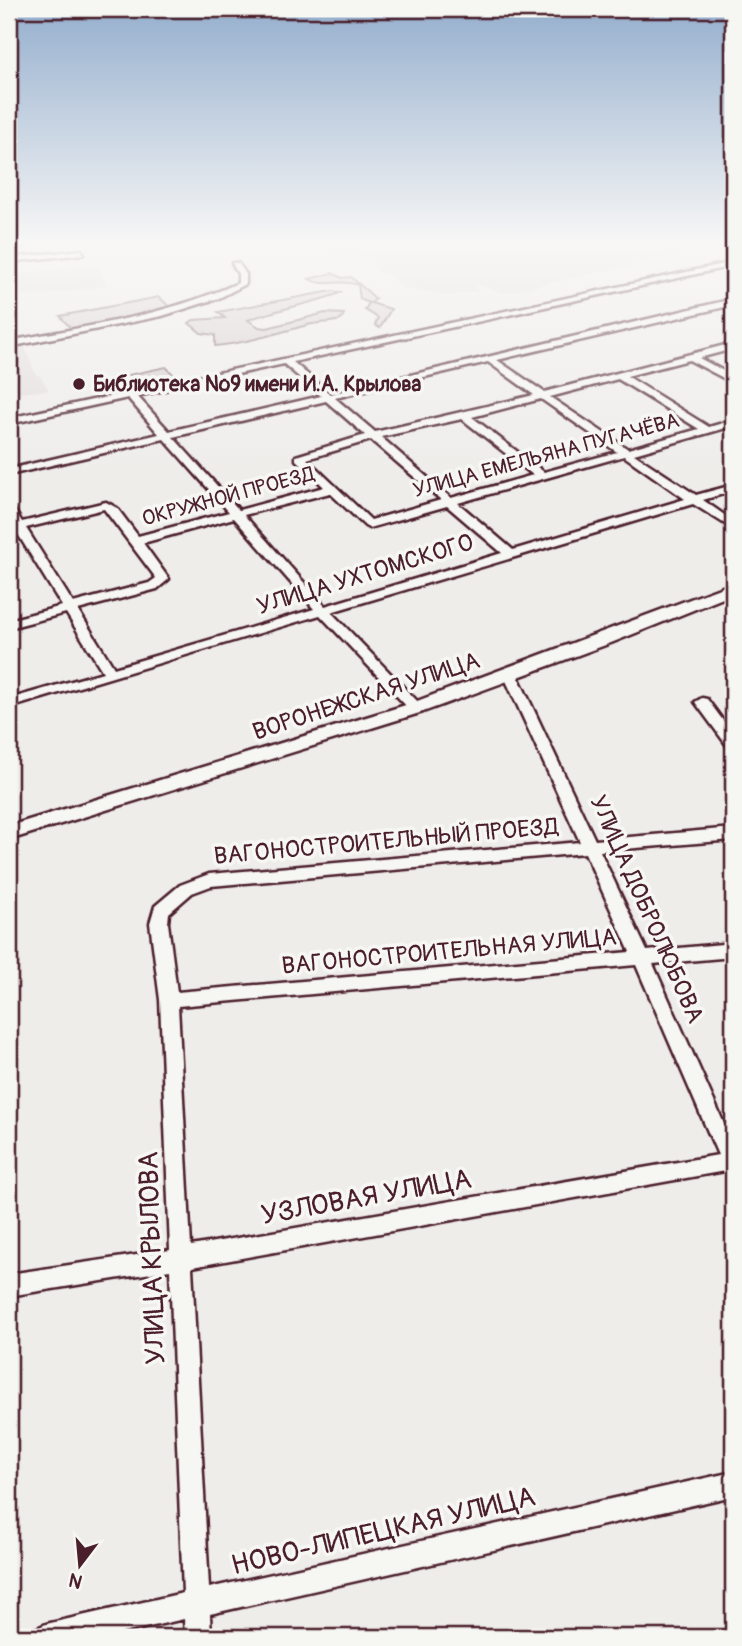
<svg xmlns="http://www.w3.org/2000/svg" width="742" height="1646" font-family="Pangolin,sans-serif">
<style>
.built{fill:#e3dedc}
.green{fill:#d7cfce;stroke:#90777c;stroke-width:2}
.lines{fill:none;stroke-linecap:round;stroke-linejoin:round}
.street-casing{stroke:#4a1f2b;stroke-width:5}
.secondary-casing{stroke:#4a1f2b;stroke-width:5}
.street{fill:#f6f6f2;fill-rule:evenodd}
.secondary{fill:#f6f6f2;fill-rule:evenodd}
.poi-dot{fill:#4a1f2b;stroke:#f6f6f2;stroke-width:2.5}
.labels{text-anchor:middle;stroke-width:7;stroke-linejoin:round;paint-order:stroke}
.far-poi-label{font-size:21px;font-weight:bold;fill:#4a1f2b;stroke:#f6f6f2;text-anchor:start}
.far-street-label{font-size:21px;fill:#4a1f2b;stroke:#f6f6f2}
.street-label{font-size:24px;fill:#4a1f2b;stroke:#f6f6f2}
.near-street-label{font-size:28px;fill:#4a1f2b;stroke:#f6f6f2}
</style>
<rect width="100%" height="100%" fill="#efedea"/>
<filter id="ink" filterUnits="userSpaceOnUse"><feTurbulence type="fractalNoise" baseFrequency=".0143" numOctaves="2"/><feDisplacementMap in="SourceGraphic" scale="14" xChannelSelector="R" yChannelSelector="G"/><feConvolveMatrix kernelMatrix="1 2 1 2 8 2 1 2 1" color-interpolation-filters="sRGB"/></filter>
<g filter="url(#ink)">
<g class="built">
<path d="M323,245H733V251L722,246L503,293L477,285L475,286L478,291L450,295L404,289L391,275L378,272L367,259L333,253Z"/>
<path d="M97,265L107,286L37,296L35,294L9,297V275Z"/>
<path d="M24,346L36,375H39L49,390L9,394V349Z"/>
</g>
<g class="green">
<path d="M332,273L342,278L351,277L376,299L371,303L391,309L380,328L375,325L378,318L365,310L369,303L360,299L358,285C341,278 323,288 309,279Z"/>
<path d="M332,291L341,292C335,298 263,313 248,320L259,327L267,328L325,313L344,314L341,320C330,323 319,322 308,325C277,333 247,343 215,346V335L201,333L189,323L193,320L225,318L218,312Z"/>
<path d="M159,297L171,308L72,330L60,316Z"/>
<path d="M166,367L177,378L120,391L109,379Z"/>
</g>
<g class="lines">
<defs>
<g id="street">
<path d="M9,245H28L9,249Z"/>
<path d="M81,250L84,254L9,262V258Z"/>
<path d="M733,262V266L293,362L330,394L733,299V305L497,360L544,392L733,343V349L699,358L733,376V383L689,360L627,376L709,427L733,420V426L634,454L696,495L733,485V491L703,500L733,521V529L693,504L331,612L421,705L423,708L416,712L411,711L320,615L9,708V699L103,672L66,613L9,628V620L62,606L16,531L9,532V526L12,525L9,519V507L13,508L22,522L106,502L117,508L138,536L229,512L164,439L9,475V469L159,434L128,398L9,424V418ZM488,362L534,395L375,432L335,398ZM284,364L321,396L169,431L137,396ZM618,379L699,429L628,449L550,397ZM541,399L617,452L544,472L472,417ZM326,401L365,435L296,456V460L324,487L239,510L173,437ZM462,419L533,475L451,498L381,437ZM371,440L441,500L371,520L307,459ZM624,456L685,499L513,550L458,503ZM330,493L365,526L369,528L447,506L502,553L325,606L244,515ZM104,509L156,578L149,583L73,603L26,528ZM234,518L314,609L114,668L78,610L157,589L169,579L143,543Z"/>
<path d="M232,263H238L246,274V284L219,298L162,316L9,347V341C87,326 165,316 238,283V274Z"/>
<path d="M510,670L517,674L595,840L733,828V840L600,851L647,951L733,943V957L653,964L733,1144V1175L725,1171L192,1267L209,1588L733,1472V1496L210,1614L211,1637H185L184,1619L105,1637H33L37,1628L46,1624L183,1593L170,1270L9,1296V1274L170,1250L160,1000L150,923L155,906L180,885L209,874L580,842L503,674ZM585,853L630,952L177,992L168,923L169,913L192,893L211,886ZM636,965L718,1155L191,1246L178,1006Z"/>
<path d="M702,698L707,699L733,734V749L728,747L695,702Z"/>
</g>
<path id="secondary" d="M733,583V594L611,643L423,712L9,840V826L409,704Z"/>
</defs>
<use href="#street" class="street-casing"/>
<use href="#secondary" class="secondary-casing"/>
<use href="#street" class="street"/>
<use href="#secondary" class="secondary"/>
</g>
</g>
<linearGradient id="sky" x2="0" y2="1"><stop stop-color="#93aecd"/><stop offset="0.51" stop-color="#f8f7f6"/><stop offset="1" stop-color="#f8f7f6" stop-opacity="0"/></linearGradient>
<rect width="742" height="476" fill="url(#sky)"/>
<circle class="poi-dot" cx="79" cy="384" r="7"/>
<g class="labels">
<g class="far-poi-label">
<text x="93" y="391">Библиотека №9 имени И.А. Крылова</text>
</g>
<g class="far-street-label">
<text transform="translate(546 455) rotate(-15)" y="7">УЛИЦА ЕМЕЛЬЯНА ПУГАЧЁВА</text>
<text transform="translate(228 496) rotate(-15)" y="7">ОКРУЖНОЙ ПРОЕЗД</text>
</g>
<g class="street-label">
<text transform="translate(365 574) rotate(-17)" y="8">УЛИЦА УХТОМСКОГО</text>
<text transform="translate(366 696) rotate(-18)" y="8">ВОРОНЕЖСКАЯ УЛИЦА</text>
<text transform="translate(386 841) rotate(-5)" y="8">ВАГОНОСТРОИТЕЛЬНЫЙ ПРОЕЗД</text>
<text transform="translate(647 909) rotate(66)" y="8">УЛИЦА ДОБРОЛЮБОВА</text>
<text transform="translate(449 951) rotate(-5)" y="8">ВАГОНОСТРОИТЕЛЬНАЯ УЛИЦА</text>
</g>
<g class="near-street-label">
<text transform="translate(366 1196) rotate(-10)" y="10">УЗЛОВАЯ УЛИЦА</text>
<text transform="translate(151 1258) rotate(-92)" y="10">УЛИЦА КРЫЛОВА</text>
<text transform="translate(383 1530) rotate(-13)" y="10">НОВО-ЛИПЕЦКАЯ УЛИЦА</text>
</g>
</g>
<rect width="742" height="1646" fill="none" stroke="#f6f6f2" stroke-width="35"/>
<rect x="18" y="18" width="707" height="1611" fill="none" stroke="#4a1f2b" stroke-width="2.5" filter="url(#ink)"/>
<g transform="translate(80 1565) rotate(196)" stroke="#f6f6f2" stroke-width="5" paint-order="stroke">
<path d="M0-5L12 26L0 18L-12 26Z" fill="#4a1f2b"/>
<text y="-10" font-size="19" font-weight="bold" text-anchor="middle" fill="#4a1f2b">N</text>
</g>
</svg>
